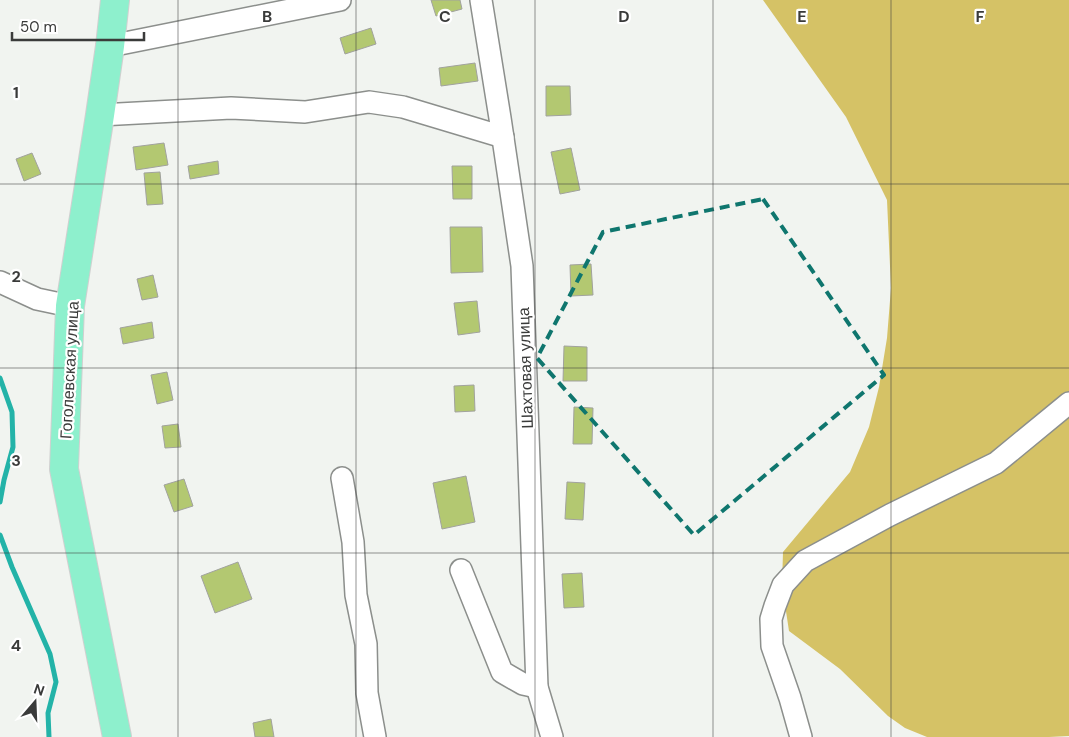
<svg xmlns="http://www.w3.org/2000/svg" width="1069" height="737" font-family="'DM Sans',sans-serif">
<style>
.forest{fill:#d5c266}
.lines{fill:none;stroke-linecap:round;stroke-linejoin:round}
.stream{stroke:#23b3a8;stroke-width:5}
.building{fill:#b3c871;stroke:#a1a29e}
.minor-casing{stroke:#8c8f8c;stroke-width:24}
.major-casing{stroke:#d0d0d0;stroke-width:30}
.minor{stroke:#fff;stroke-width:21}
.major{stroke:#8ef0cd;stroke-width:28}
.marked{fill:none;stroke:#0f766e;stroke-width:4;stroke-dasharray:10 6;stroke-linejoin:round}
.grid{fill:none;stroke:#3a3b3a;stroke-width:1;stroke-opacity:0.55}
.labels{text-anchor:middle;stroke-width:4.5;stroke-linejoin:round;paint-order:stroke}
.street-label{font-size:16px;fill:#3a3b3a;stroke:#fff}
.grid-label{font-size:16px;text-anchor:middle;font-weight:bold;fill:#3a3b3a;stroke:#fff;stroke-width:4.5;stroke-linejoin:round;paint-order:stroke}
</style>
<rect width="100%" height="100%" fill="#f1f4f0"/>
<path class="forest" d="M763,0H1069V736L1049,737H927L905,728L888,716L840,669L789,631L782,585L783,552L850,472L869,427L879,387L887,338L891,288L887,200L846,117Z"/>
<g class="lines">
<g class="stream">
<path d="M0,378L12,412L13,447L4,480L0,502"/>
<path d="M0,535L12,567L50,654L56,682L48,713L49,737"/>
</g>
</g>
<g class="building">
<path d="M431,0H460L462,9L436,16Z"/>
<path d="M371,28L376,44L345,54L340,38Z"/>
<path d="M475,63L478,81L441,86L439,68Z"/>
<path d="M546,86H570L571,115L546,116Z"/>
<path d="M164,143L168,165L136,170L133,147Z"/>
<path d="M571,148L580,190L560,194L551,152Z"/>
<path d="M32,153L41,174L24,181L16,159Z"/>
<path d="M218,161L219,174L190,179L188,166Z"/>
<path d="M452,166H472V199H453Z"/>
<path d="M160,172L163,204L147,205L144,173Z"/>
<path d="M450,227H482L483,272L451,273Z"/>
<path d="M591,264L593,295L571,296L570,265Z"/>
<path d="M153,275L158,297L142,300L137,279Z"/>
<path d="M477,301L480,332L458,335L454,303Z"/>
<path d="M152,322L154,338L123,344L120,328Z"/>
<path d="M564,346L587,347V381H563Z"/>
<path d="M167,372L173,400L157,404L151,375Z"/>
<path d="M474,385L475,411L455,412L454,386Z"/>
<path d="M574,407L593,408L592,444H573Z"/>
<path d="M178,424L181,447L165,448L162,426Z"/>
<path d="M466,476L475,522L442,529L433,483Z"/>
<path d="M184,479L193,506L174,512L164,485Z"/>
<path d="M567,482L585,483L583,520L565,519Z"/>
<path d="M238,562L252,599L215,613L201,576Z"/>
<path d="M582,573L584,607L564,608L562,574Z"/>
<path d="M271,719L274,737H255L253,723Z"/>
</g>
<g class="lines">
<defs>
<g id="minor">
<path d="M481,0L500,118L522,266L537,687L552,737"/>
<path d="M110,46L340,0"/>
<path d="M100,115L231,108L305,112L369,102L403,107L503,137"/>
<path d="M0,282L37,299L70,306"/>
<path d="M342,478L353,542L356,595L366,644L367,693L375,737"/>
<path d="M461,570L502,672L523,684L537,687"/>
<path d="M801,737L790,698L772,646L771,619L775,606L783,585L805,561L890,515L996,463L1069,403"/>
</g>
<path id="major" d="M115,0L110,46L100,115L70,306L64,469L117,737"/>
</defs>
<use href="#minor" class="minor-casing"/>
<use href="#major" class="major-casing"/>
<use href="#minor" class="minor"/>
<use href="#major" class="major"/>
</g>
<path class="marked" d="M763,199L884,375L694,535L537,358L603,232Z"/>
<path class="grid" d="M178,0V737M356,0V737M535,0V737M713,0V737M891,0V737M0,184H1069M0,368H1069M0,553H1069"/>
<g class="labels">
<g class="street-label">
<text transform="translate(525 368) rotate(-92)" y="6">Шахтовая улица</text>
<text transform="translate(69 370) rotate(-87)" y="6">Гоголевская улица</text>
</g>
</g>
<g class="grid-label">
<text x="267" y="22">B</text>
<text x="445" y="22">C</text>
<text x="624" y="22">D</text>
<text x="802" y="22">E</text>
<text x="980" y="22">F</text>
<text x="16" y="98">1</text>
<text x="16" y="282">2</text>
<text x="16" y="466">3</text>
<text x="16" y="651">4</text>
</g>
<g transform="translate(35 702) rotate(19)" stroke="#ffffff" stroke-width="4" paint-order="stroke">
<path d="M0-4L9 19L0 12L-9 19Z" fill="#3a3b3a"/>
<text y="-8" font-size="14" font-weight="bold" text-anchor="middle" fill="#3a3b3a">N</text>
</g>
<path d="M12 32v8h132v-8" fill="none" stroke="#3a3b3a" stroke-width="2.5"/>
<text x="20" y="32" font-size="15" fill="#3a3b3a" stroke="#ffffff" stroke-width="4" paint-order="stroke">50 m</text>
</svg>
